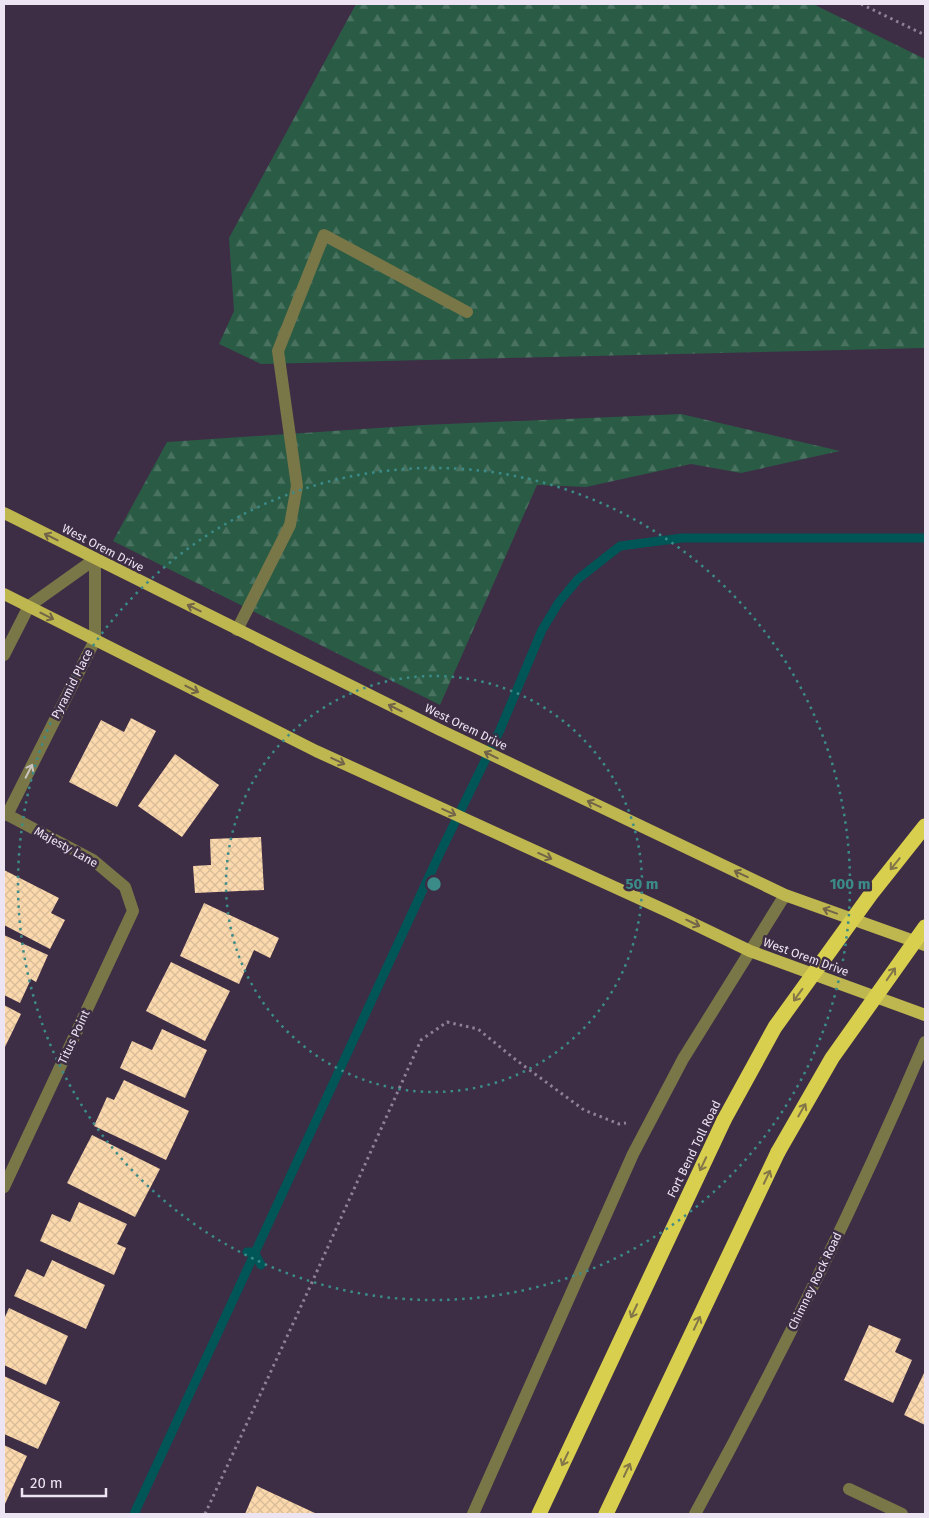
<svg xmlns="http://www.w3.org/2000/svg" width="929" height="1518" font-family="'Fira Sans',sans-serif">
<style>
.forest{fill:url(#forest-firs)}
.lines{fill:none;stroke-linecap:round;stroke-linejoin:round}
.stream{stroke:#005657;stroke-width:9}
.building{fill:url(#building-cross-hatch)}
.path{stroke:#8e8195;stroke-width:3;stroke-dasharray:2.5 4;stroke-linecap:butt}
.minor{stroke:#797647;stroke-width:12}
.major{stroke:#beb64e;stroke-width:12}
.highway{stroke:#d9cf4e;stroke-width:15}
.highway-bridge{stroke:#d9cf4e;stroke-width:15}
.oneway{stroke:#716449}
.oneway2{stroke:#cac3bf}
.oneway3{stroke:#837649}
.ring{fill:none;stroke:#3b8c89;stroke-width:2.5;stroke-dasharray:2.5 5}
.labels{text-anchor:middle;stroke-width:5;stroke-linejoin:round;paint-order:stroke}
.street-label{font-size:12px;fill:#ede4f3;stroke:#3d2d45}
.centre{fill:#3b8c89;stroke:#3d2d45;stroke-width:2.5}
.ring-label{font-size:15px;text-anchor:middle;font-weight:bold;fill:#3b8c89;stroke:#3d2d45;stroke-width:5;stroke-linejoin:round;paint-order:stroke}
</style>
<defs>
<pattern id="forest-firs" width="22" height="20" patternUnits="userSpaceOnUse" patternTransform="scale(1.25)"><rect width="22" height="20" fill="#2a5b45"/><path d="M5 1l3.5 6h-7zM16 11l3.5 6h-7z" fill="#497260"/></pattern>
<pattern id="building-cross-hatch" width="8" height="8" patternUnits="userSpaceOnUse" patternTransform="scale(1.25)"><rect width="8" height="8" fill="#fcd9ac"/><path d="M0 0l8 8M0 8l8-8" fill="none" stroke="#d8bb98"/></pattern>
</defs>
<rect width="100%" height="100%" fill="#3d2d45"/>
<g class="forest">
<path d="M356,4H813L925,59V348L261,364L219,344L234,311L229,238Z"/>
<path d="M681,414L840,451L741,473L691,464L586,487L537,485L440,705L113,541L167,442L423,425Z"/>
</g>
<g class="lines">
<g class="stream">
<path d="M247,1252H254L261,1265"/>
<path d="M134,1514L439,855L500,730L542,630L559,602L578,579L620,546L682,538H925"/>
</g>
</g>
<g class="building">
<path d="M131,718L156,731L117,807L69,782L101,720L124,732Z"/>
<path d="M175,754L219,785L182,837L138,806Z"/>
<path d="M261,837L264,890L195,893L193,866L211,865L210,839Z"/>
<path d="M4,870L59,898L51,913L65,920L50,949L4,925Z"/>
<path d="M204,903L279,938L270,958L254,950L239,984L180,956Z"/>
<path d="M4,935L48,955L36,982L31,979L20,1003L4,995Z"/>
<path d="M171,962L230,991L205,1041L146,1011Z"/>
<path d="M4,1005L21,1014L4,1049Z"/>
<path d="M162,1029L207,1050L185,1098L120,1068L132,1041L152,1050Z"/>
<path d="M124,1080L189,1111L166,1160L94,1126L107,1097L114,1100Z"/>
<path d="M92,1135L160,1169L135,1217L67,1183Z"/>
<path d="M79,1202L127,1224L117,1244L126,1248L114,1275L40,1241L52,1214L70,1222Z"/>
<path d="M52,1260L105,1285L86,1329L14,1296L27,1269L44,1277Z"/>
<path d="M9,1308L68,1336L46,1385L4,1365V1319Z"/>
<path d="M869,1325L901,1339L895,1352L912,1360L893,1403L844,1380Z"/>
<path d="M925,1371V1425L904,1415Z"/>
<path d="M4,1376L60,1402L38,1449L4,1434Z"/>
<path d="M4,1445L27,1456L4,1506Z"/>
<path d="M257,1486L317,1514H245Z"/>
</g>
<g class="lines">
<g class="path">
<path d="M861,4L925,35"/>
<path d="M205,1514L309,1289L421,1040L447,1022L478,1029L516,1060L584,1110L619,1124L626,1123"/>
</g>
<g class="minor">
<path d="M237,630L290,525L297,486L278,351L324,235L467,312"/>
<path d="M4,655L29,606L95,559"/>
<path d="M4,813L93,860L125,887L133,911L4,1187"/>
<path d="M7,815L95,640V559"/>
<path d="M849,1489L902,1514"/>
<path d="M473,1514L633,1154L683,1059L785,895"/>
<path d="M695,1514C779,1361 856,1203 925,1042"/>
</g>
<g class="major">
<path d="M4,513L438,729L785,895L925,945"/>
<path d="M4,594L316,751L669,912L750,951L925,1015"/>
</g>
<g class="highway">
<path d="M539,1514L724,1120"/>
<path d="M606,1514L778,1152"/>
</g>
<g class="highway-bridge">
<path d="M724,1120L775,1027L871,894L925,826"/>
<path d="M778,1152L832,1058L925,927"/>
</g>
</g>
<defs><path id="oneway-shaft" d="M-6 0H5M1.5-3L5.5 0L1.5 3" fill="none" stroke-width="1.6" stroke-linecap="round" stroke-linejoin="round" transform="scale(1.25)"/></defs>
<g class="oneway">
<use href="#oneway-shaft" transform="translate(51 537) rotate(-153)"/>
<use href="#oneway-shaft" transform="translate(194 608) rotate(-154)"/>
<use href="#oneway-shaft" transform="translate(47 616) rotate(27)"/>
<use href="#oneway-shaft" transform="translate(192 689) rotate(27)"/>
<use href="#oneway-shaft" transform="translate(395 708) rotate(-154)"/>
<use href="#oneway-shaft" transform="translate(491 755) rotate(-154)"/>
<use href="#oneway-shaft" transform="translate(338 761) rotate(25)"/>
<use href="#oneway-shaft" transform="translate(594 804) rotate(-155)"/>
<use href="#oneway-shaft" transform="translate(449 812) rotate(25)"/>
<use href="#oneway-shaft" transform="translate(545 856) rotate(24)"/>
<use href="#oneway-shaft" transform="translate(741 874) rotate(-155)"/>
<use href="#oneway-shaft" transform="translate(830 911) rotate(-160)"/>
<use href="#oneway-shaft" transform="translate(693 923) rotate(26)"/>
</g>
<use class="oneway2" href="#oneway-shaft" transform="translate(29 771) rotate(-63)"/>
<g class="oneway3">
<use href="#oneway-shaft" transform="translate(895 864) rotate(129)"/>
<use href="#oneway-shaft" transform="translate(891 974) rotate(-55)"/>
<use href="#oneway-shaft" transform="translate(798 995) rotate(126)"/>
<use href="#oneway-shaft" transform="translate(802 1110) rotate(-60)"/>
<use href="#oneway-shaft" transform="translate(703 1164) rotate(115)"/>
<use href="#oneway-shaft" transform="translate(767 1177) rotate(-65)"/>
<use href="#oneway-shaft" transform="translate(634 1311) rotate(115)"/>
<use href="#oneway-shaft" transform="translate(697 1323) rotate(-65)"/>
<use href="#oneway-shaft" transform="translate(565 1459) rotate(115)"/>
<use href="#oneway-shaft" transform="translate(627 1470) rotate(-65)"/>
</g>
<g class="ring">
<circle cx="434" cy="884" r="208"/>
<circle cx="434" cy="884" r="416"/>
</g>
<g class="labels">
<g class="street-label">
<text transform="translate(103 548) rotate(27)" y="4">West Orem Drive</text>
<text transform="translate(72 684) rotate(-63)" y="4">Pyramid Place</text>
<text transform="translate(466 727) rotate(26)" y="4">West Orem Drive</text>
<text transform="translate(66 847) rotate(29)" y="4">Majesty Lane</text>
<text transform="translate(806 957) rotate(20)" y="4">West Orem Drive</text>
<text transform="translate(74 1037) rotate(-65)" y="4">Titus Point</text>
<text transform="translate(694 1149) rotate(-64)" y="4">Fort Bend Toll Road</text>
<text transform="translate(815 1281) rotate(-64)" y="4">Chimney Rock Road</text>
</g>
</g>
<circle cx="434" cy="884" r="8" class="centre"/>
<g class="ring-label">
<text x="642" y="889">50 m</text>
<text x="850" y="889">100 m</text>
</g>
<rect width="929" height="1518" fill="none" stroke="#ede4f3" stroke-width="10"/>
<path d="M22 1488v8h84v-8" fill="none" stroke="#ede4f3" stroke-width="2.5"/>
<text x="30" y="1488" font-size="15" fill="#ede4f3" stroke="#3d2d45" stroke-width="4" paint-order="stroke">20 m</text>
</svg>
